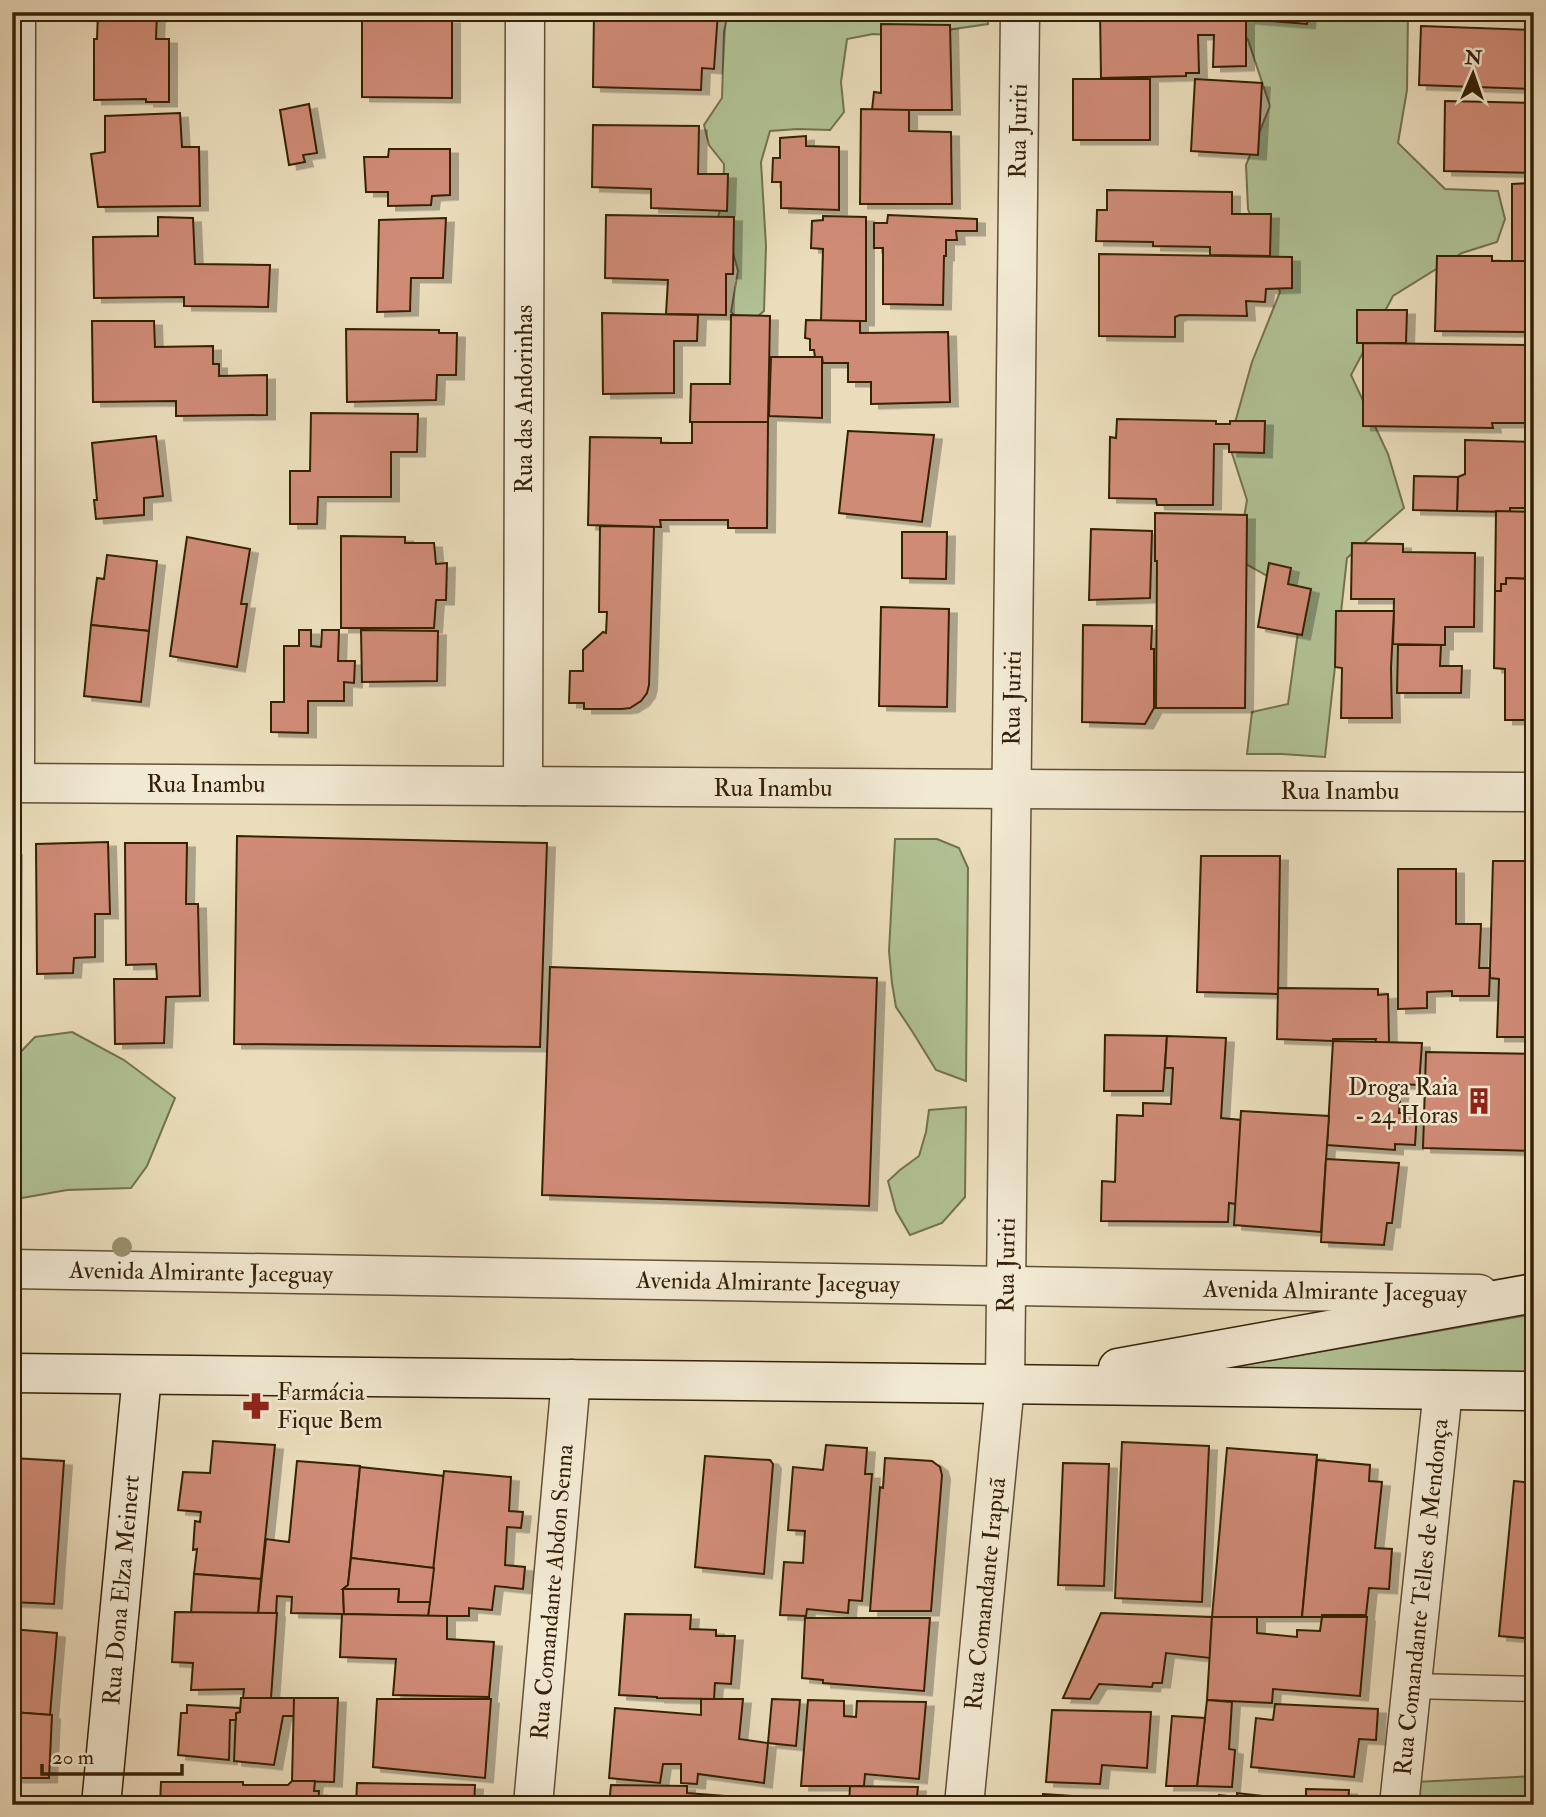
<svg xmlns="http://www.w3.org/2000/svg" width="1546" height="1817" font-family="'IM FELL Double Pica',serif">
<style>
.green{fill:#b1c296;stroke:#73724e;stroke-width:2}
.building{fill:#d08b77;stroke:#352106;stroke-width:2;filter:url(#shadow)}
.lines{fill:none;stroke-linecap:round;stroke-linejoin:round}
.lane-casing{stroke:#625034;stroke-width:27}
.street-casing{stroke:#625034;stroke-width:41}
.secondary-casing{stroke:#352106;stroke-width:41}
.lane{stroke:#f2e9d3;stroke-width:24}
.street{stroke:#f2e9d3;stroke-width:38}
.secondary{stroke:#f2e9d3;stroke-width:38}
.tree{fill:#9b9070}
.labels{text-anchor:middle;stroke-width:5;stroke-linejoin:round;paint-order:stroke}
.street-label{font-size:24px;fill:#352106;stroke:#f2e9d3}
.poi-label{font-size:24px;fill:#352106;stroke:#f2e9d3;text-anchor:end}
</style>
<defs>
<filter id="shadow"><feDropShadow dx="8" dy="4.5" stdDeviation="0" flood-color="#0004"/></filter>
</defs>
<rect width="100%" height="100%" fill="#ebddbc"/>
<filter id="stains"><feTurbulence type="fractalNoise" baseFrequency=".00286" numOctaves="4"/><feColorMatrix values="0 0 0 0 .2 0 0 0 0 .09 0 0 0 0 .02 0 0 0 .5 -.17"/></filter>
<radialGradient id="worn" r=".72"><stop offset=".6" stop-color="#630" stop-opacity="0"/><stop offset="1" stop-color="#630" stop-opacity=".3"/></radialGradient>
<g class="green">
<path d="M728,12H989L988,24L905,36L873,34L847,39L841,82L844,112L830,130L798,129L770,131L761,162L766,246L764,311L746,326L731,312L738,271L730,241L717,221L723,200L724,164L709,145L704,125L722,98L724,32Z"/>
<path d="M1228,12H1408L1407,90L1398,143L1445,189L1498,191L1505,219L1497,242L1462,253L1393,296L1351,375L1388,454L1404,508L1347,558L1325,757L1282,754H1247L1252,712L1288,704L1303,596L1237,559L1247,500L1229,444L1252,362L1280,292L1248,209L1246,165L1270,106L1248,40Z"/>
<path d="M895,839H937L959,848L968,868L966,1081L936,1070L912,1031L896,1007L892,983L889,951Z"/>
<path d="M72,1032L124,1060L175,1098L147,1166L131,1188L67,1190L22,1198L12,1206V1061L35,1037Z"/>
<path d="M966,1107L965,1197L942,1223L910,1235L896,1211L888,1181L900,1170L919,1156L926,1132L929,1110Z"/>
<path d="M1534,1314V1376L1187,1375Z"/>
<path d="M1534,1776V1805H1414L1416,1782Z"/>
</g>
<g class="building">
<path d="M98,12H157L156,39H169V102H146V99L94,100V39H97Z"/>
<path d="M594,12H718L714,69L702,68L701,90L593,87Z"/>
<path d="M1100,12H1159L1246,19V66L1213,67L1214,35H1198L1199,73H1186V76L1101,78Z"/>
<path d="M1246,12H1308L1307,24L1246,19Z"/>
<path d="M362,18L452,19V98L362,97Z"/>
<path d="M881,24L950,25L952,110H872L874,92L881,93Z"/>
<path d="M1421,26L1534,30V89L1419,85Z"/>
<rect x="1073" y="79" width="77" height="61"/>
<path d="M1195,79L1262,83L1258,155L1191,151Z"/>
<path d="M1445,101L1534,103V173L1444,171Z"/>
<path d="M309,104L317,153L303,155L305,162L289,165L280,110Z"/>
<path d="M861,109L909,110V131L951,132L952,204H860Z"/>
<path d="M180,113L182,147H199L200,206L98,207L91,154L105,152V116Z"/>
<path d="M593,125L699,126L698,174H728L727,211L651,208V189L592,187Z"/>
<path d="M806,136V146L839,147V210L781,208V182H772L773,158H780V138Z"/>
<path d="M389,149H450V195L432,196L431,205L388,206V192H366L364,157H388Z"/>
<path d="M1534,183V261H1512V184Z"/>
<path d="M1107,190L1232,192V214H1271L1270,256L1210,255V247L1153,246V242L1096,241L1097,210H1107Z"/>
<path d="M606,215L734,217L733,274H726V315L666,314L668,280L605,278Z"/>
<path d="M888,215L977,219V231H956L957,240H946V256H944L943,305L883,304V248H874V223H887Z"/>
<path d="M823,216L866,217V321H821L823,249L811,248L812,221L823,220Z"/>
<path d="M158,217L193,218L195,264L270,265L268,307L184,306V297L94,298L93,237L158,236Z"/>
<path d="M446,218L443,278H411L410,311L377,312L379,220Z"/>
<path d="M1099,254L1292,257V288L1266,289L1265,302L1246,301L1247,316L1180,315L1175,317V337L1099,336Z"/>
<path d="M1437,256H1492V261H1534V332L1435,331Z"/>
<path d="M1357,310H1407L1406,343H1357Z"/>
<path d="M602,313L698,315L697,341H674V393L603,394Z"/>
<path d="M731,315L770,316L768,422H690L691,384H730Z"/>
<path d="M806,320L860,321V333L948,332L950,402L871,404V382H848V363H823L822,357H815L814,350H810V339L805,338Z"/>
<path d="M92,321H154L155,347L213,346V364H219V376L267,375V415L176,416V401L93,402Z"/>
<path d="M346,329L439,330V333H457L456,375H437L436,400L347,402Z"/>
<path d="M1363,343L1534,345V423H1492L1493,428L1363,426Z"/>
<path d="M771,357H822V418L769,416Z"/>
<path d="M311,413L418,414L417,452H391V497H318L317,524H290V471H310Z"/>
<path d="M1117,419L1216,421V424H1230V421H1265L1264,453L1229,452V444H1214L1213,505H1157L1156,499L1109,498L1110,437L1116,438Z"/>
<path d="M692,422H768L767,528H728V520H660L661,527L588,525L590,437L661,438V443H692Z"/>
<path d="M848,431L934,435L922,522L839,513Z"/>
<path d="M156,436L163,496L144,498V515L96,519L94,500H97L92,443Z"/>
<path d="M1465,440L1534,442V508H1510V512L1457,511L1458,477L1465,474Z"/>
<path d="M1414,476L1458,477L1457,511L1413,510Z"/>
<path d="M1496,511L1534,512V579L1506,578V584H1501V591H1495Z"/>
<path d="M1155,513L1247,515L1245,708H1156L1157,561H1155Z"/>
<path d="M600,526L654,527L649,685L647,693L641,701L630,708L622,709H584V703H569L570,671H583V650L603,632L606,633L607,612H599Z"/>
<path d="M1091,529L1152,531L1150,598L1089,600Z"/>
<path d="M902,532H947L946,579L902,578Z"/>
<path d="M341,536L405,537V543H434L436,564L447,563L446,600H436L434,628H341Z"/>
<path d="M187,537L250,549L241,604H247L237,667L170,656Z"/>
<path d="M1352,543L1403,544V552L1475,553L1474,627H1445V645L1393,644L1394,599H1351Z"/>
<path d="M107,555L157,561L149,631L91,625L97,578L104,579Z"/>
<path d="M1269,563L1291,568L1288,584L1311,589L1302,635L1258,627Z"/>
<path d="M1506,578L1534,579V720H1505V669L1494,668L1495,591H1501V584H1506Z"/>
<path d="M881,607L949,609L947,707L879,706Z"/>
<path d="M1336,611H1394L1391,668L1392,718H1341L1342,668L1335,667Z"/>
<path d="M91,625L149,631L141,702L84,696Z"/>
<path d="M1083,625L1152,626L1151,649H1154V708L1145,724L1082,722Z"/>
<path d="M299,630H311V646L321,647L322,630H339L338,661H355L354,683L344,682V701H308V733L271,732V702H284V646H299Z"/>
<path d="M361,630L438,631L437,681L362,682Z"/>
<path d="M1398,645H1441L1440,666H1462L1461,693H1397Z"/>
<path d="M237,836L547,843L540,1047L234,1044Z"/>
<path d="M108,842L110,914H95V957L74,958L73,973L37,974L36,844Z"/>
<path d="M125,843H187L186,904H198L200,996L166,997L164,1043L115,1044L114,979H157L156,964L126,965Z"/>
<path d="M12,851H14L13,951H12Z"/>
<path d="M1201,856H1280L1278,994L1197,992Z"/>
<path d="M1493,861H1533L1534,1037H1497L1499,979L1490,978V968Z"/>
<path d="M1398,869H1456V924H1481L1479,968H1490L1489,996H1452V991L1427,992V1008L1398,1009Z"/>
<path d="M550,967L877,978L869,1206L542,1195Z"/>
<path d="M1278,988L1378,989V995L1388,994L1389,1043L1375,1042L1376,1039H1333V1041L1277,1039Z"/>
<path d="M1105,1035L1167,1036L1163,1091H1104Z"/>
<path d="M1167,1036L1226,1038L1221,1118L1241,1120L1236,1204L1229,1203L1228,1222L1101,1221L1102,1181L1115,1182L1117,1115L1143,1116V1103L1171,1104L1173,1068H1165Z"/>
<path d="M1333,1041L1422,1043L1419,1085L1401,1084L1399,1113H1417L1415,1145L1395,1144V1150L1327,1145Z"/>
<path d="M1426,1052L1534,1054V1151L1423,1148Z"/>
<path d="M1241,1111L1329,1116L1321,1232L1234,1225Z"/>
<path d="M1326,1159L1399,1163L1392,1223H1387L1384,1245L1321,1242Z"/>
<path d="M213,1441L275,1445L261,1579L194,1574L197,1549L193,1550L195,1521L200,1522L201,1512L178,1510L183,1472L210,1473Z"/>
<path d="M1122,1442L1209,1446L1202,1602L1115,1598Z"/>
<path d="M826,1445L867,1448L865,1474H872L862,1601L849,1600L848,1613L807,1609L806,1616L780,1615L784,1562L803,1563L805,1531L788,1530L793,1467L823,1470Z"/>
<path d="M1227,1448L1317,1455L1302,1617H1212Z"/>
<path d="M705,1456L770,1460L773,1464L764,1574L695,1567Z"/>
<path d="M12,1458L64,1461L54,1604L12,1602Z"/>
<path d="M885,1458L932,1461L940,1467L942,1475L931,1611H870L880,1487L883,1488Z"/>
<path d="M1317,1460L1370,1465L1369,1481L1382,1482L1375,1548L1392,1549L1389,1589L1369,1588L1366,1615H1322V1617H1302Z"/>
<path d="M297,1461L360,1466L348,1585L343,1589L344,1614L291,1613L292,1597L277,1596L276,1613H258L266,1539L289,1542Z"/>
<path d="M1063,1463L1109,1464L1104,1586L1058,1585Z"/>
<path d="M360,1467L444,1476L434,1568L351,1558Z"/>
<path d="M444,1471L511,1477L509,1511L523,1512L521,1528L507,1527L505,1565L525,1567L523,1589L495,1586L492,1610L469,1608V1616H428Z"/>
<path d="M1514,1481L1534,1483V1639L1499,1636Z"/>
<path d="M351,1558L434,1568L430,1602H398L399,1589H343L348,1585Z"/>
<path d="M194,1574L261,1579L258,1613H191Z"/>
<path d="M343,1589H399L398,1602H430L428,1616L344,1614Z"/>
<path d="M175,1612L277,1613L271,1698H243L244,1689L191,1690L193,1663L172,1662Z"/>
<path d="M1101,1613L1212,1617L1210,1658L1166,1653L1162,1683H1153L1152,1687L1099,1684L1090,1699L1063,1698Z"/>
<path d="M342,1614L447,1616V1639L494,1642L489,1697L393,1695L396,1659L340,1657Z"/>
<path d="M625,1614L691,1615L690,1629L716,1630V1636H735L731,1684L715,1683L714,1699L657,1698V1697L619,1695Z"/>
<path d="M1212,1617H1257V1633L1297,1637V1630L1320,1631L1322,1617H1367L1360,1696L1273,1689L1272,1703L1207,1700Z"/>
<path d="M805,1618H930L924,1691L823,1683V1680L802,1678Z"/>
<path d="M12,1629L57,1633L50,1715L12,1712Z"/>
<path d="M241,1698H294L295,1716H283L274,1765L234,1761L236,1713L240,1712Z"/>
<path d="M294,1698H338L334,1782L292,1781Z"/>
<path d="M377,1699H491L485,1778L373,1767Z"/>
<path d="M701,1699H743L739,1739L768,1743L764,1783L698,1774L697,1784L681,1783V1764H663L660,1783L609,1778L615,1708L701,1715Z"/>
<path d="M772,1699L800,1700L796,1746L768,1743Z"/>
<path d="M808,1700L844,1701V1716L856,1717L857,1701L926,1702L919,1779L865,1774L864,1786H801Z"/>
<path d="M1207,1700L1232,1702L1229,1749L1235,1750L1232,1787L1197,1786Z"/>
<path d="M1275,1704L1378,1709L1376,1740L1359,1739L1354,1777L1251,1767L1256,1718L1273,1720Z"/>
<path d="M187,1705L240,1708V1712L236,1713V1720H230L229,1760L178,1755L181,1713H187Z"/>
<path d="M1052,1710L1151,1712L1147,1768L1102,1765L1100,1784L1046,1782Z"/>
<path d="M12,1712L52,1715L49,1778H12Z"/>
<path d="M1172,1716L1205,1718L1197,1786H1166Z"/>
<path d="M292,1781H315L314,1791H319L318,1805H160L161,1782H243V1785H288Z"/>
<path d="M357,1783L475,1785L474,1805H356Z"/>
<path d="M611,1785L687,1786V1793L763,1799V1805H609Z"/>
<path d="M850,1786L918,1787L916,1805H790L791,1799L849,1805Z"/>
<path d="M1306,1789L1349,1790L1348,1805H1218L1219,1795L1237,1797V1793L1306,1801Z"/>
<path d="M1043,1794L1176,1803V1805H1042Z"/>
</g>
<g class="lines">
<defs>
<path id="lane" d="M1411,1686L1534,1689"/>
<g id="street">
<path d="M12,783L1534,792"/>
<path d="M15,783L16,12"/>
<path d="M523,786L525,12"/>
<path d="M12,1269L1479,1294"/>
<path d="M533,1805L571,1379"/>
<path d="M964,1805L1005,1384L1020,12"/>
<path d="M1399,1805L1443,1390"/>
</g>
<g id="secondary">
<path d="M1118,1368L1534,1293"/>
<path d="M12,1373L1005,1384L1534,1391"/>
<path d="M101,1805L142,1375"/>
</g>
</defs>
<use href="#lane" class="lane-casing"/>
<use href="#street" class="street-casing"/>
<use href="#secondary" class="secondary-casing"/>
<use href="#lane" class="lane"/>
<use href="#street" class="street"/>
<use href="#secondary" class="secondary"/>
</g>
<circle class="tree" cx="122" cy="1247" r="10"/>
<defs>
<symbol id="building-bare" viewBox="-9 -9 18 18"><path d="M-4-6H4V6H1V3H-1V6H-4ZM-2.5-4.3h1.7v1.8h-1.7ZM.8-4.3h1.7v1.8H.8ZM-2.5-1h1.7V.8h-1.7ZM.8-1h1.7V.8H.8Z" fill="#8f2418" stroke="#f2e9d3" stroke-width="2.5" paint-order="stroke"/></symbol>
<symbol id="pharmacy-bare" viewBox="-9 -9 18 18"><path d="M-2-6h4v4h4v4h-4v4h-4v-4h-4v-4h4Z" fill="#8f2418" stroke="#f2e9d3" stroke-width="2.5" paint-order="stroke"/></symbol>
</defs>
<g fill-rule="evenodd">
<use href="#building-bare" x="1460" y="1082" width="38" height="38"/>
<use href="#pharmacy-bare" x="237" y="1387" width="38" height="38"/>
</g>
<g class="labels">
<g class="street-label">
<text transform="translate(1018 131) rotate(-89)" y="8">Rua Juriti</text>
<text transform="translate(524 399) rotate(-90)" y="8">Rua das Andorinhas</text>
<text transform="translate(1012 698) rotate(-89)" y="8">Rua Juriti</text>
<text x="206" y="792">Rua Inambu</text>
<text x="773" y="796">Rua Inambu</text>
<text x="1340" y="799">Rua Inambu</text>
<text transform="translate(1006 1265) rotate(-89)" y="8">Rua Juriti</text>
<text transform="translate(201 1272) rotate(1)" y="8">Avenida Almirante Jaceguay</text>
<text transform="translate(768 1282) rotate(1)" y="8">Avenida Almirante Jaceguay</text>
<text transform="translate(1335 1291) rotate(1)" y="8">Avenida Almirante Jaceguay</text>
<text transform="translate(121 1590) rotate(-85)" y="8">Rua Dona Elza Meinert</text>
<text transform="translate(552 1592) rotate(-85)" y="8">Rua Comandante Abdon Senna</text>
<text transform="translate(985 1594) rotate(-84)" y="8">Rua Comandante Irapuã</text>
<text transform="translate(1421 1597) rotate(-84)" y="8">Rua Comandante Telles de Mendonça</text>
</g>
<g class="poi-label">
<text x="1458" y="1095">Droga Raia<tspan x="1458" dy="28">- 24 Horas</tspan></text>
<text x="277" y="1400" text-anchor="start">Farmácia<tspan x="277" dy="28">Fique Bem</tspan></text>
</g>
</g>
<rect width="1546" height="1817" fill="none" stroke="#ebddbc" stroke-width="42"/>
<rect x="14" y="14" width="1518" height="1789" fill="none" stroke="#352106" stroke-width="3.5"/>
<rect x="21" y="21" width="1504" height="1775" fill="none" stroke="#352106" stroke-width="2"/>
<g transform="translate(1473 74) rotate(2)" stroke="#f2e9d3" stroke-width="5" paint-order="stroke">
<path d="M0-5L12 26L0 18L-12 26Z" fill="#352106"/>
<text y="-10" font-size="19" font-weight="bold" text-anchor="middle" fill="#352106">N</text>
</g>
<path d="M42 1764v10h140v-10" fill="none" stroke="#352106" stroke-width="3.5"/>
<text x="52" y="1764" font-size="21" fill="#352106" stroke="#f2e9d3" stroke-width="5" paint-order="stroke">20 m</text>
<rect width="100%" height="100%" filter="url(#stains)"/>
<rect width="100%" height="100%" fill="url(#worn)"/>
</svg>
